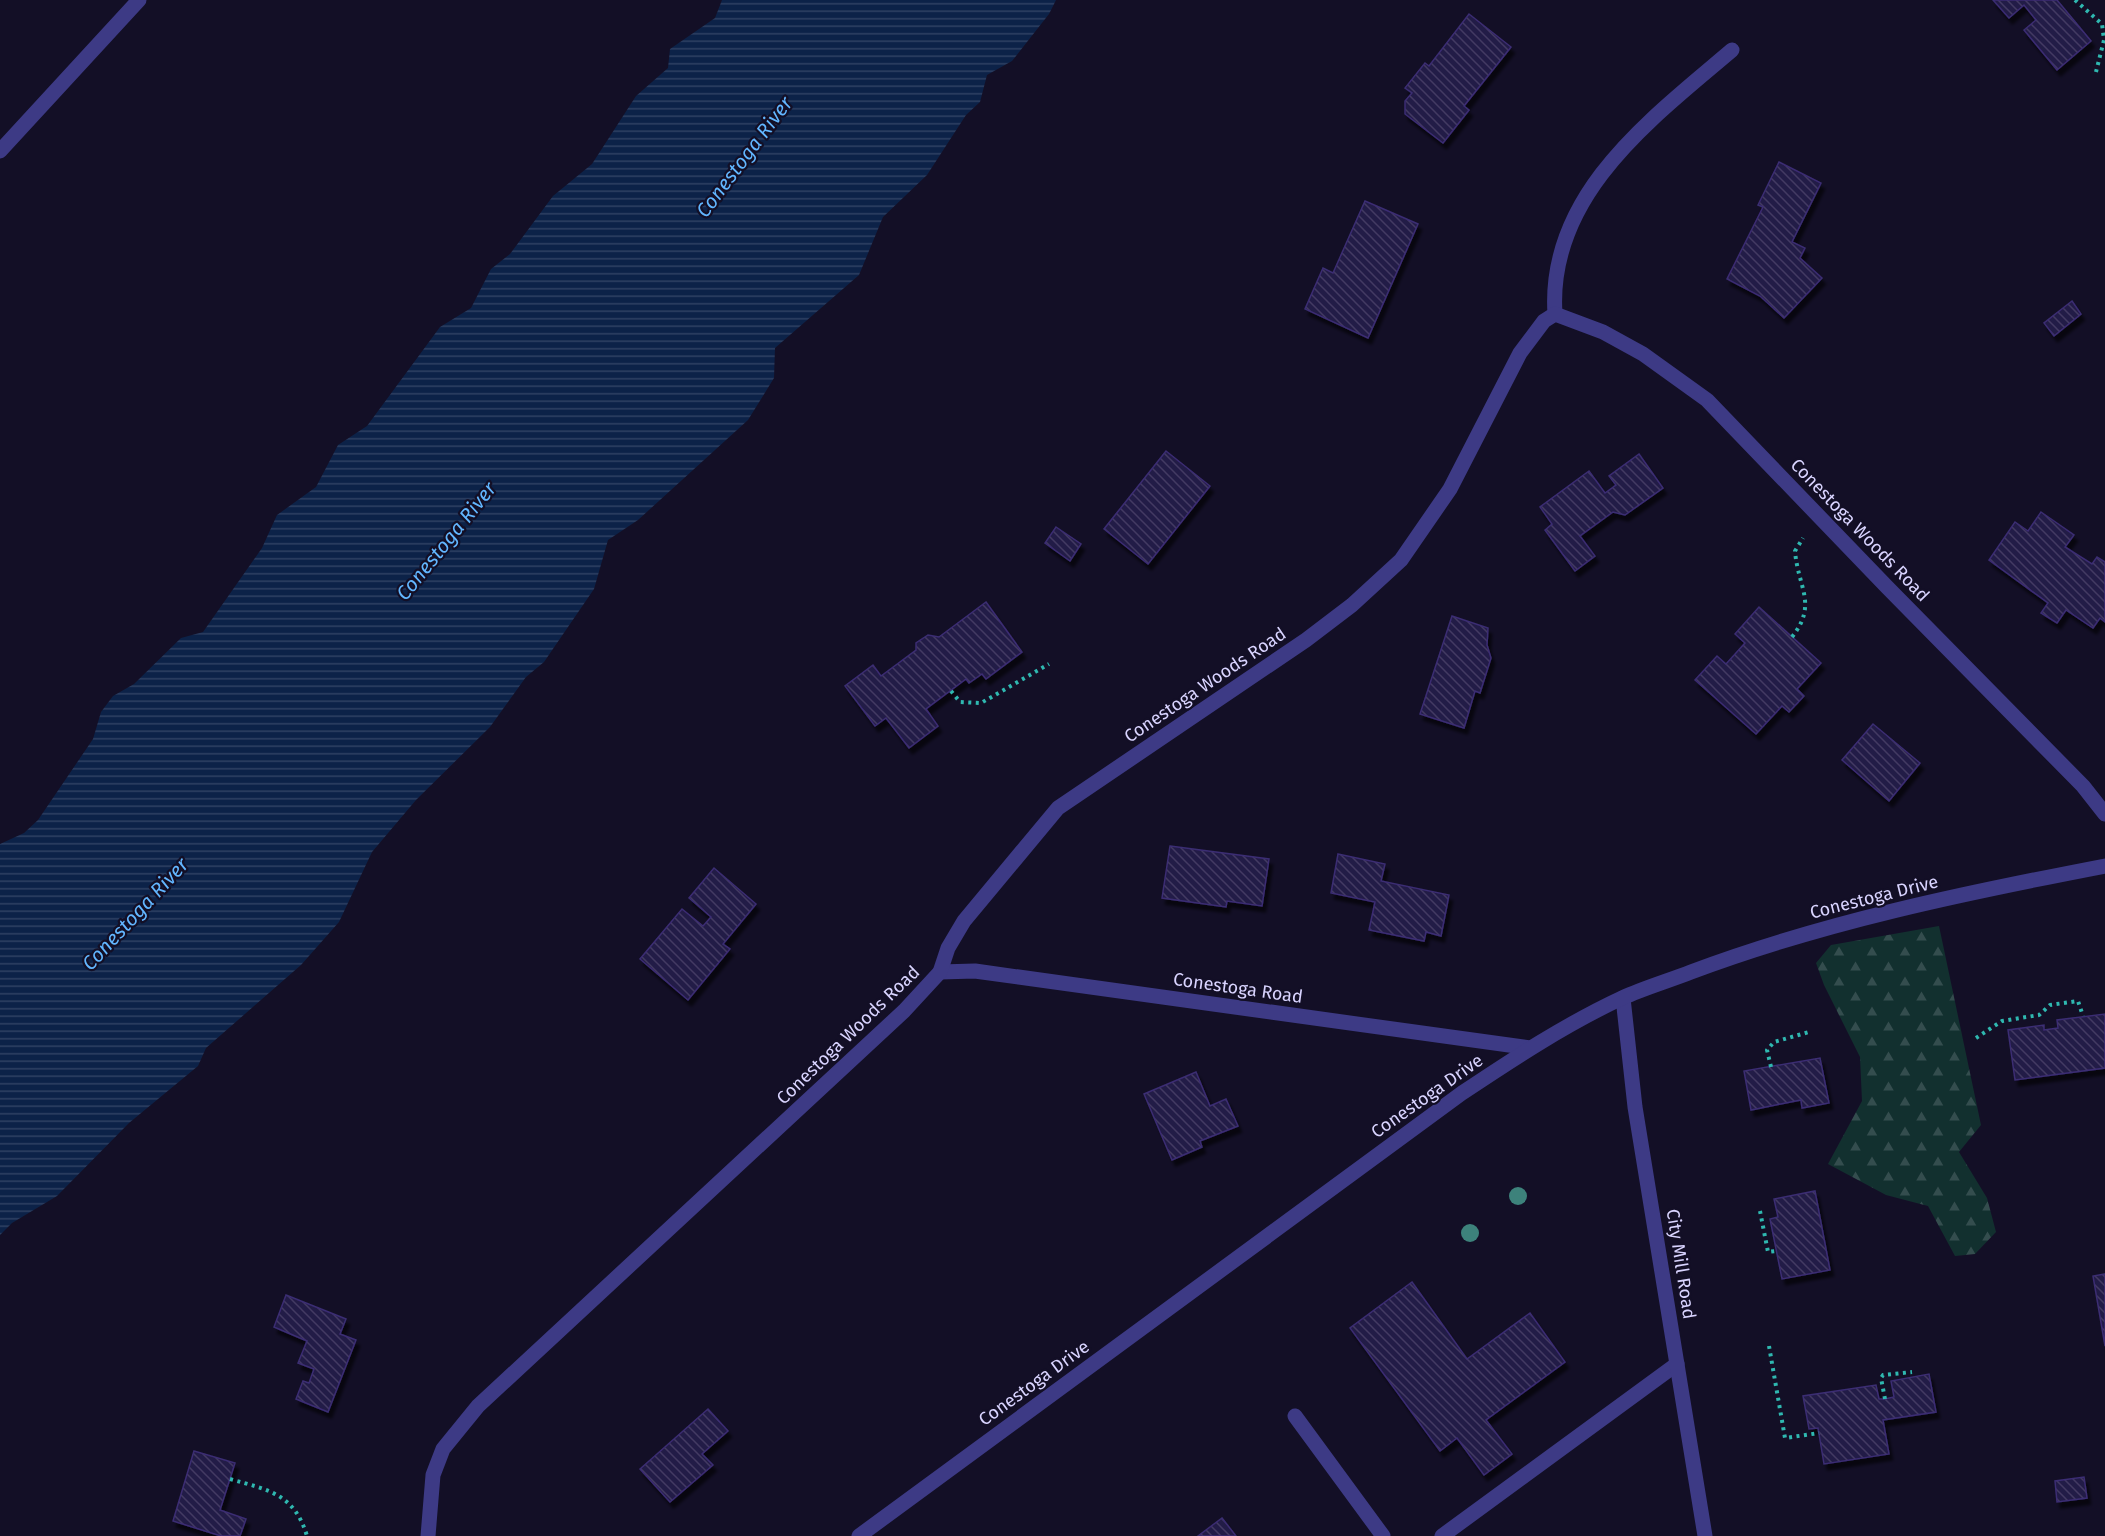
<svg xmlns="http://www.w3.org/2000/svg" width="2105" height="1536" font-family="'Fira Sans',sans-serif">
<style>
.forest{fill:url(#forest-firs)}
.water{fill:url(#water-rules)}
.building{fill:url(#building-back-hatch);stroke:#3b2d73;stroke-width:1.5;filter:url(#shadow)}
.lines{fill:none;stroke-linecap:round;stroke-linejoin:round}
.path{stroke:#2fb8b0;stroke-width:4;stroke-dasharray:3 4.5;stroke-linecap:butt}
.lane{stroke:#3d3a85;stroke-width:15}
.street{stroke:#3d3a85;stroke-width:15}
.tree{fill:#3d827b}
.labels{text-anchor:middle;stroke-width:4.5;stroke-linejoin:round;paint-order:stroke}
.street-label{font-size:18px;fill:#d9d4ff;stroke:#130f26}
.water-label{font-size:20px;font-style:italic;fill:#62b6ff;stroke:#130f26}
</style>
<defs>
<pattern id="forest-firs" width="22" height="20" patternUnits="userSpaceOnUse" patternTransform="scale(1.5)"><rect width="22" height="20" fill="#12302f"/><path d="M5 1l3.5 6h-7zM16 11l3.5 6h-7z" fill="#344d4e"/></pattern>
<pattern id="water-rules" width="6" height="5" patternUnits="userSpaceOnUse" patternTransform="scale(1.5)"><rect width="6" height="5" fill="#0c2248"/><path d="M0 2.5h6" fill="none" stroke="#2f4163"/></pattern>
<pattern id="building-back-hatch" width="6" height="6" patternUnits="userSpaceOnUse" patternTransform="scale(1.5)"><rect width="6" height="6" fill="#241b47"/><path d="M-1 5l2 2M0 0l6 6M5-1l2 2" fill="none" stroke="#433b63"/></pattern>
<filter id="shadow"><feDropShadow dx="3.5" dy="6" stdDeviation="1.5" flood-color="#0009"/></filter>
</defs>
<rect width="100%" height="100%" fill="#130f26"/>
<path class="forest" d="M1939,926L1981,1125L1959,1152L1987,1198L1996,1232L1975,1254L1955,1256L1928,1206L1886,1195L1828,1164L1862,1101L1860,1057L1824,985L1816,963L1831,945Z"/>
<path class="water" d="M722,0H1056L1049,14L1012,61L987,75L980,102L966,115L927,175L883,217L859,275L775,348L774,378L748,420L638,520L608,540L594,589L544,662L526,677L490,727L416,800L372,852L339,922L301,965L206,1048L198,1066L129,1123L57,1196L12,1223L0,1235V844L24,833L38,820L93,739L101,712L113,696L134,684L181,638L203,632L262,548L277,515L316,487L338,445L367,426L440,327L471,308L491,269L510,254L553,196L592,164L636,96L668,68L670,49L715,18Z"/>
<g class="building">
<path d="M1993,0H2057L2091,41L2057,70L2024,30L2036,20L2024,5L2009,18Z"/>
<path d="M1469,14L1511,47L1464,106L1469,110L1443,143L1405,114V101L1412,93L1405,88L1425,63L1429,66Z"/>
<path d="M1779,162L1821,183L1792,242L1805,248L1800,258L1822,278L1784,318L1760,296L1727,279L1763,207L1758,205Z"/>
<path d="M1365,201L1418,224L1368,338L1305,309L1323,268L1333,273Z"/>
<path d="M2072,301L2081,314L2054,336L2044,323Z"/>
<path d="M1166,451L1210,486L1148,564L1104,529Z"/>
<path d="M1639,454L1663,488L1625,515L1613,512L1580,536L1595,556L1575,571L1545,530L1552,524L1540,507L1589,471L1605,493L1616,485L1609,476Z"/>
<path d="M2041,512L2074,535L2065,547L2092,564L2097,557L2105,562V622L2100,618L2093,628L2066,610L2057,623L2041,613L2048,603L1989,560L2015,522L2028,531Z"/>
<path d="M1056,527L1081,544L1070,561L1045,543Z"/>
<path d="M986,602L1022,652L986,679L982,674L969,683L966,679L926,709L938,726L909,748L886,718L875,726L845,686L873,665L881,676L916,650V643L928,635L939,637Z"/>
<path d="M1759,607L1821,663L1797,689L1804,696L1789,712L1782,706L1756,734L1695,680L1717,656L1726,664L1745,643L1735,634Z"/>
<path d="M1452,616L1488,628L1487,645L1491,658L1480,693L1475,691L1464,728L1420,714Z"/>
<path d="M1873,724L1920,763L1889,801L1842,760Z"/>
<path d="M1170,846L1269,859L1262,906L1227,901L1226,907L1162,898Z"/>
<path d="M1338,854L1385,864L1381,881L1449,895L1441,936L1426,932L1424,941L1369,930L1375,902L1331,893Z"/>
<path d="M714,868L756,904L723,944L730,949L688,1000L640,959L682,909L703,926L711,917L689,898Z"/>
<path d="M2105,1014V1068L2015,1080L2008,1030L2044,1025V1030L2058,1028L2057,1020Z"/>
<path d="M1820,1058L1829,1103L1802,1108L1801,1100L1751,1110L1744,1071Z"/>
<path d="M1196,1072L1210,1106L1226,1099L1238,1126L1200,1141L1202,1147L1172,1160L1144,1094Z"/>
<path d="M1815,1191L1830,1270L1782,1279L1770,1219L1778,1217L1774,1199Z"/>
<path d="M2105,1274V1346L2093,1276Z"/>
<path d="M1412,1282L1467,1359L1530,1313L1565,1362L1486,1420L1512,1454L1484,1475L1457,1438L1440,1451L1350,1328Z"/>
<path d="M286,1295L346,1319L340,1334L356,1340L328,1412L296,1399L303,1381L309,1383L314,1369L298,1363L307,1341L274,1327Z"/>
<path d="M1929,1374L1936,1412L1883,1420L1889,1454L1824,1464L1818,1428L1809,1429L1803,1396L1876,1385L1879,1399H1885L1894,1397L1891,1381Z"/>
<path d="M708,1409L728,1431L702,1454L713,1465L670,1502L640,1469Z"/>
<path d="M194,1451L235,1463L220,1510L246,1519L240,1536H221L173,1521Z"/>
<path d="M2084,1477L2087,1498L2057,1502L2055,1481Z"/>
<path d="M1222,1518L1236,1536H1198Z"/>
</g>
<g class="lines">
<g class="path">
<path d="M2075,0L2102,24L2104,40L2096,72"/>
<path d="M1792,637C1818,604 1798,588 1795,551L1803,538"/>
<path d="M951,691L960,702L981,703L1049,664"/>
<path d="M1976,1038L2002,1021L2039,1015L2050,1005L2078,1001L2083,1016"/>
<path d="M1771,1067L1767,1050L1774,1042L1809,1032"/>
<path d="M1760,1211L1768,1252L1776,1251"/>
<path d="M1769,1346L1785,1438L1819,1433"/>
<path d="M1885,1399L1881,1378L1883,1375L1912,1372"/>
<path d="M230,1479C268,1490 294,1493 307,1536"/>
</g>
<g class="lane">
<path d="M0,151L139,0"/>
<path d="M1295,1416L1383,1536"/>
<path d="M1442,1536L1677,1364"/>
</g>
<g class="street">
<path d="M1555,314C1547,195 1651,119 1732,50"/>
<path d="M940,972L975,971L1530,1048"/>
<path d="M1623,998L1635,1107L1705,1536"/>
<path d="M428,1536L433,1475L443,1449L478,1406L904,1011L940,972L948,948L964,921L1058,808L1306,640L1352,605L1401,560L1450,489L1520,353L1544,321L1555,314L1603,332L1643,354L1707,400L1887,587L2083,786L2105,814"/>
<path d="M859,1536L1462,1093C1513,1059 1566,1024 1622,998C1644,988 1668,981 1691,972C1824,922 1965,893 2105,866"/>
</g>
</g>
<g class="tree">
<circle cx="1518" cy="1196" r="9"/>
<circle cx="1470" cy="1233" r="9"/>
</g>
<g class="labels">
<g class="street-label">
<text transform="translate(1860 530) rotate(46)" y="6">Conestoga Woods Road</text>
<text transform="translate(1205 685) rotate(-34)" y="6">Conestoga Woods Road</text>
<text transform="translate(1874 897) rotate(-14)" y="6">Conestoga Drive</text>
<text transform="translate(1238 988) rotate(8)" y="6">Conestoga Road</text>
<text transform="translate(848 1035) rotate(-44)" y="6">Conestoga Woods Road</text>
<text transform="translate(1427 1096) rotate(-35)" y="6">Conestoga Drive</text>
<text transform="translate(1681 1264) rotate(81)" y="6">City Mill Road</text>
<text transform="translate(1034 1383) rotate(-36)" y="6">Conestoga Drive</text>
</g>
<g class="water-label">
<text transform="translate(744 157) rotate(-53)" y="7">Conestoga River</text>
<text transform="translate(446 541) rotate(-51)" y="7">Conestoga River</text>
<text transform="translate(135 914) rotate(-47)" y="7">Conestoga River</text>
</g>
</g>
</svg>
